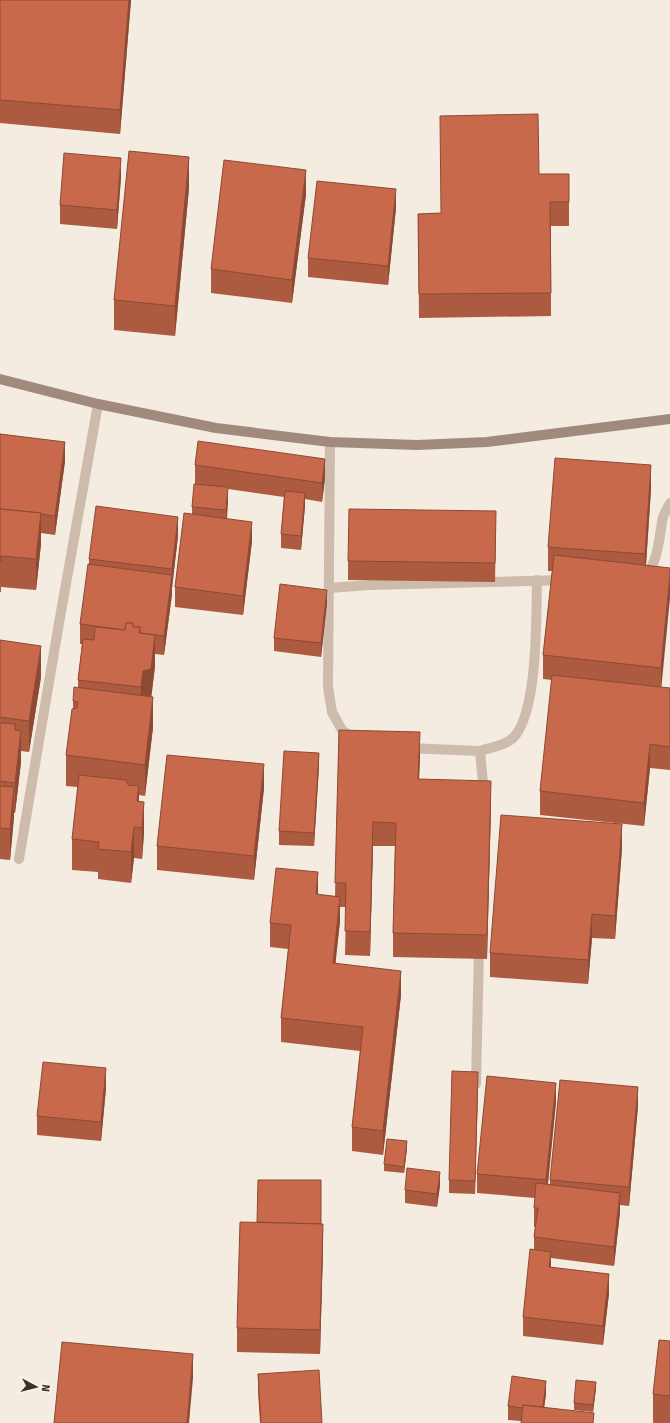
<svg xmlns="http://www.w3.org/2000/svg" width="670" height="1423" font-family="'Fira Sans',sans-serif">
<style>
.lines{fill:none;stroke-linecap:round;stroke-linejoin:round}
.street{stroke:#cdbbac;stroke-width:10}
.secondary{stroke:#a18a7d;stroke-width:10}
.wall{fill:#ac5a40}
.shaded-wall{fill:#8c4a34}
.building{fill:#c8694b;stroke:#8c4a34}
</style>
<rect width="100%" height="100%" fill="#f4ebe1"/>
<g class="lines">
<g class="street">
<path d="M330,442L328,687L332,712L342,730L352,738"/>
<path d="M644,576C659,564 659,535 663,517C665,512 668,507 670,503"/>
<path d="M329,588L370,585L565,580"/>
<path d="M407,748L480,751L484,794"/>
<path d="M480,751C489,748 501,746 509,741C539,723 536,613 537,580"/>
<path d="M19,859L59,623L98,404"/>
<path d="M476,1084L479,946"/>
</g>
<path class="secondary" d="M0,379L98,404L216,428L330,442L417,445L487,442L670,419"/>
</g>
<g class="wall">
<path d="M0,0H131L120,134L0,123Z"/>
<path d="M539,174H569V226H551V316L419,318L418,214L441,213Z"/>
<path d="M121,177L117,229L60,224V205Z"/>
<path d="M189,188L175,336L114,330V300Z"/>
<path d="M306,194L292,303L211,293V269Z"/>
<path d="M396,208L388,285L308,277V258Z"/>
<path d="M0,434L65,461L55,535L41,533V544L36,590L1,587V592H0Z"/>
<path d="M195,465L325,478L322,502L305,499V506L301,550L281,548V534L284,497L228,489V501L227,519L252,541L243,615L175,607V587L192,514V507L195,484Z"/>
<path d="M651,489L646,565L670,568L661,687L670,688V770L650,768L644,826L540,815V791L552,680L543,679V655L552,571H548V547Z"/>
<path d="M496,530L495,582L348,580V561Z"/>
<path d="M178,536L172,588V594L164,655L155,654V666L151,697L153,727L145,796L139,795V801L144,833L142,859L134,858L131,883L98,879V872L72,870V839L78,787L66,786V755L73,709V701L78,687V680L82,644H80V624L89,564V559Z"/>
<path d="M327,603L321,657L274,651V638Z"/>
<path d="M0,640L41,677L29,752L21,751V762L15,813H14L10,860L0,859Z"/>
<path d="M339,730L420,756L419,779L491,805L487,959L393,957V933L395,846H373L370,956L345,955L346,907H340V921L335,964L401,995L383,1155L352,1151V1127L360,1051L281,1042V1018L288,949L270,947V923L318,895L335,896Z"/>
<path d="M319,766L314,846L279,845V831Z"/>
<path d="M264,788L254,880L157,870V846Z"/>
<path d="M622,848L615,939L592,938L588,984L490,977V953Z"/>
<path d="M478,1085L475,1194L449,1193V1180Z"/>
<path d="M106,1088L101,1141L37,1135V1116Z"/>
<path d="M556,1102L548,1185H550V1180L638,1106L629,1206L620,1205V1212L614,1266L551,1258V1267L609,1293L603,1345L523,1336V1317L534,1250V1237L535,1227H534V1208L535,1198L477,1193V1174Z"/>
<path d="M407,1148L404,1173L384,1171V1164Z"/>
<path d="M440,1185L437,1207L405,1203V1190Z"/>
<path d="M321,1224L323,1248L320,1354L237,1352V1328Z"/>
<path d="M670,1341V1423H653V1394Z"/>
<path d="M258,1374L322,1423H260L258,1393Z"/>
<path d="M596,1388L593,1412L574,1410V1403Z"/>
<path d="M546,1394L544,1407L594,1423L521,1421L508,1420V1406Z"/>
</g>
<g class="shaded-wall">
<path d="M129,0H131L120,134V110Z"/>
<path d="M189,157V188L175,336V306Z"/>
<path d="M121,158V177L117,229V210Z"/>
<path d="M306,170V194L292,303V280Z"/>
<path d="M396,189V208L388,285V266Z"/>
<path d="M65,442V461L55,535V516Z"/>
<path d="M325,459V478L322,502V483Z"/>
<path d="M651,465V489L645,578V554Z"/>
<path d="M228,487V501L226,523V510Z"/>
<path d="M305,493V506L301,550V536Z"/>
<path d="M41,513V544L36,590V559Z"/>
<path d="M178,517V536L172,588V594L164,655V636L172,576V569Z"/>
<path d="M252,522V541L243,615V596Z"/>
<path d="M670,574V598L661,691V668Z"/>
<path d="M327,590V603L321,657V643Z"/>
<path d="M155,635V666L151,700L141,717V687L143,671Z"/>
<path d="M41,646V677L29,752V721Z"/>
<path d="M153,697V727L145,796V765Z"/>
<path d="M21,731V762L15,813V783Z"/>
<path d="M420,732V756L418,803V779Z"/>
<path d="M650,744V768L644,826V803Z"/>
<path d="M319,753V766L314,846V833Z"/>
<path d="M264,764V788L254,880V856Z"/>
<path d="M491,781V805L487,959V935Z"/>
<path d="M139,786V817L137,801Z"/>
<path d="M14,787V818L10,860V829Z"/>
<path d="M144,802V833L142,859V828Z"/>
<path d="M373,822V846L370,956V932Z"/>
<path d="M622,824V848L615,939V916Z"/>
<path d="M134,827V858L131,883V852Z"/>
<path d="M318,872V896L316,894Z"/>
<path d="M340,897V921L333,987V963Z"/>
<path d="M592,914V938L588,984V960Z"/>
<path d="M401,971V995L383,1155V1131Z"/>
<path d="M106,1068V1088L101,1141V1122Z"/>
<path d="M478,1072V1085L475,1194V1181Z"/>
<path d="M556,1083V1102L546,1199V1180Z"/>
<path d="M638,1087V1106L629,1206V1187Z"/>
<path d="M407,1141V1148L404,1173V1167Z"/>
<path d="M440,1172V1185L437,1207V1194Z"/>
<path d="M620,1193V1212L614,1266V1247Z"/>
<path d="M323,1224V1248L320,1354V1330Z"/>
<path d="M551,1252V1271L549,1267Z"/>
<path d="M609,1274V1293L603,1345V1326Z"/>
<path d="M193,1354V1378L189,1423H187Z"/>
<path d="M546,1381V1394L542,1423V1411Z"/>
<path d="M596,1382V1388L593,1412V1405Z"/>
</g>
<g class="building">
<path d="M0,0H129L120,110L0,100Z"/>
<path d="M538,114L539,174H569V202H550L551,293L419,294L418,214L441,213L440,116Z"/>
<path d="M129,151L189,157L175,306L114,300Z"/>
<path d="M64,153L121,158L117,210L60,205Z"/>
<path d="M224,160L306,170L292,280L211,269Z"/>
<path d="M317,181L396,189L388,266L308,258Z"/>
<path d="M0,434L65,442L55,516L40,514L41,513L0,509Z"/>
<path d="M198,441L325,459L322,483L195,465Z"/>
<path d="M555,458L651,465L645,554L548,547Z"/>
<path d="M194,484L228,487L226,510L192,507Z"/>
<path d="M285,491L305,493L301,536L281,534Z"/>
<path d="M96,506L178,517L172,569L89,559Z"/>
<path d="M0,509L41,513L36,559L1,556V561H0Z"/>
<path d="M349,509L496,511L495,563L348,561Z"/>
<path d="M184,513L252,522L243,596L175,587Z"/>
<path d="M554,555L670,568V574L661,668L543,655Z"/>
<path d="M88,564L172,575L164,636L140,633V627H133V623H126L125,630L80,624Z"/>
<path d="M280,584L327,590L321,643L274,638Z"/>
<path d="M126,623H133V627H140L139,633L155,635L151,669L143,671L141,687L78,680L83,639L94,640L95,627L125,630Z"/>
<path d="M0,640L41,646L29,721L0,717Z"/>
<path d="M552,675L670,688V747L650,744L644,803L540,791Z"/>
<path d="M74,687L153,697L145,765L66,755L72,709L77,708L78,702L73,701Z"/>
<path d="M0,723L15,724V730L21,731L15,783L0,781Z"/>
<path d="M339,730L420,732L418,779L491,781L487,935L393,933L396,823L373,822L370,932L345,931L346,883H335Z"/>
<path d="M284,751L319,753L314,833L279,831Z"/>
<path d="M167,755L264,764L254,856L157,846Z"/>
<path d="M79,775L126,780L128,785L139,786L137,801L144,802L142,828L134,827L131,852L98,849L99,842L72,839Z"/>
<path d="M0,786L14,787L10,829L0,828Z"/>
<path d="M501,815L622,824L615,916L592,914L588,960L490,953Z"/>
<path d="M276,868L318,872L316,894L340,897L333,963L401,971L383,1131L352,1127L363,1027L281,1018L291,925L270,923Z"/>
<path d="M43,1062L106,1068L101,1122L37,1116Z"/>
<path d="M452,1071L478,1072L475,1181L449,1180Z"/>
<path d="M487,1076L556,1083L546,1180L477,1174Z"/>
<path d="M560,1080L638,1087L629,1187L550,1180Z"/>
<path d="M387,1139L407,1141L404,1167L384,1164Z"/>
<path d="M407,1168L440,1172L437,1194L405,1190Z"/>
<path d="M258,1180H321V1224L257,1222Z"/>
<path d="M536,1183L620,1193L614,1247L534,1237L538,1208H534Z"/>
<path d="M240,1222L323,1224L320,1330L237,1328Z"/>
<path d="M530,1249L551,1252L549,1267L609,1274L603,1326L523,1317Z"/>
<path d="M659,1340L670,1341V1396L653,1394Z"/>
<path d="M62,1342L193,1354L187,1423H54Z"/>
<path d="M319,1370L322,1423H261L258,1374Z"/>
<path d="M512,1376L546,1381L543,1407L523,1405L522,1408L508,1406Z"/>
<path d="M576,1380L596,1382L593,1405L574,1403Z"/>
<path d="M523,1405L594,1413L593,1423H521Z"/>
</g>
<g transform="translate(36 1387) rotate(97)" stroke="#fbf5ee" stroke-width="3" paint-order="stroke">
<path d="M0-3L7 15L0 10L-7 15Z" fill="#3b302b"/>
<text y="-6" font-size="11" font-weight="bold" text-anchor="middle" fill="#3b302b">N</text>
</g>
</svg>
